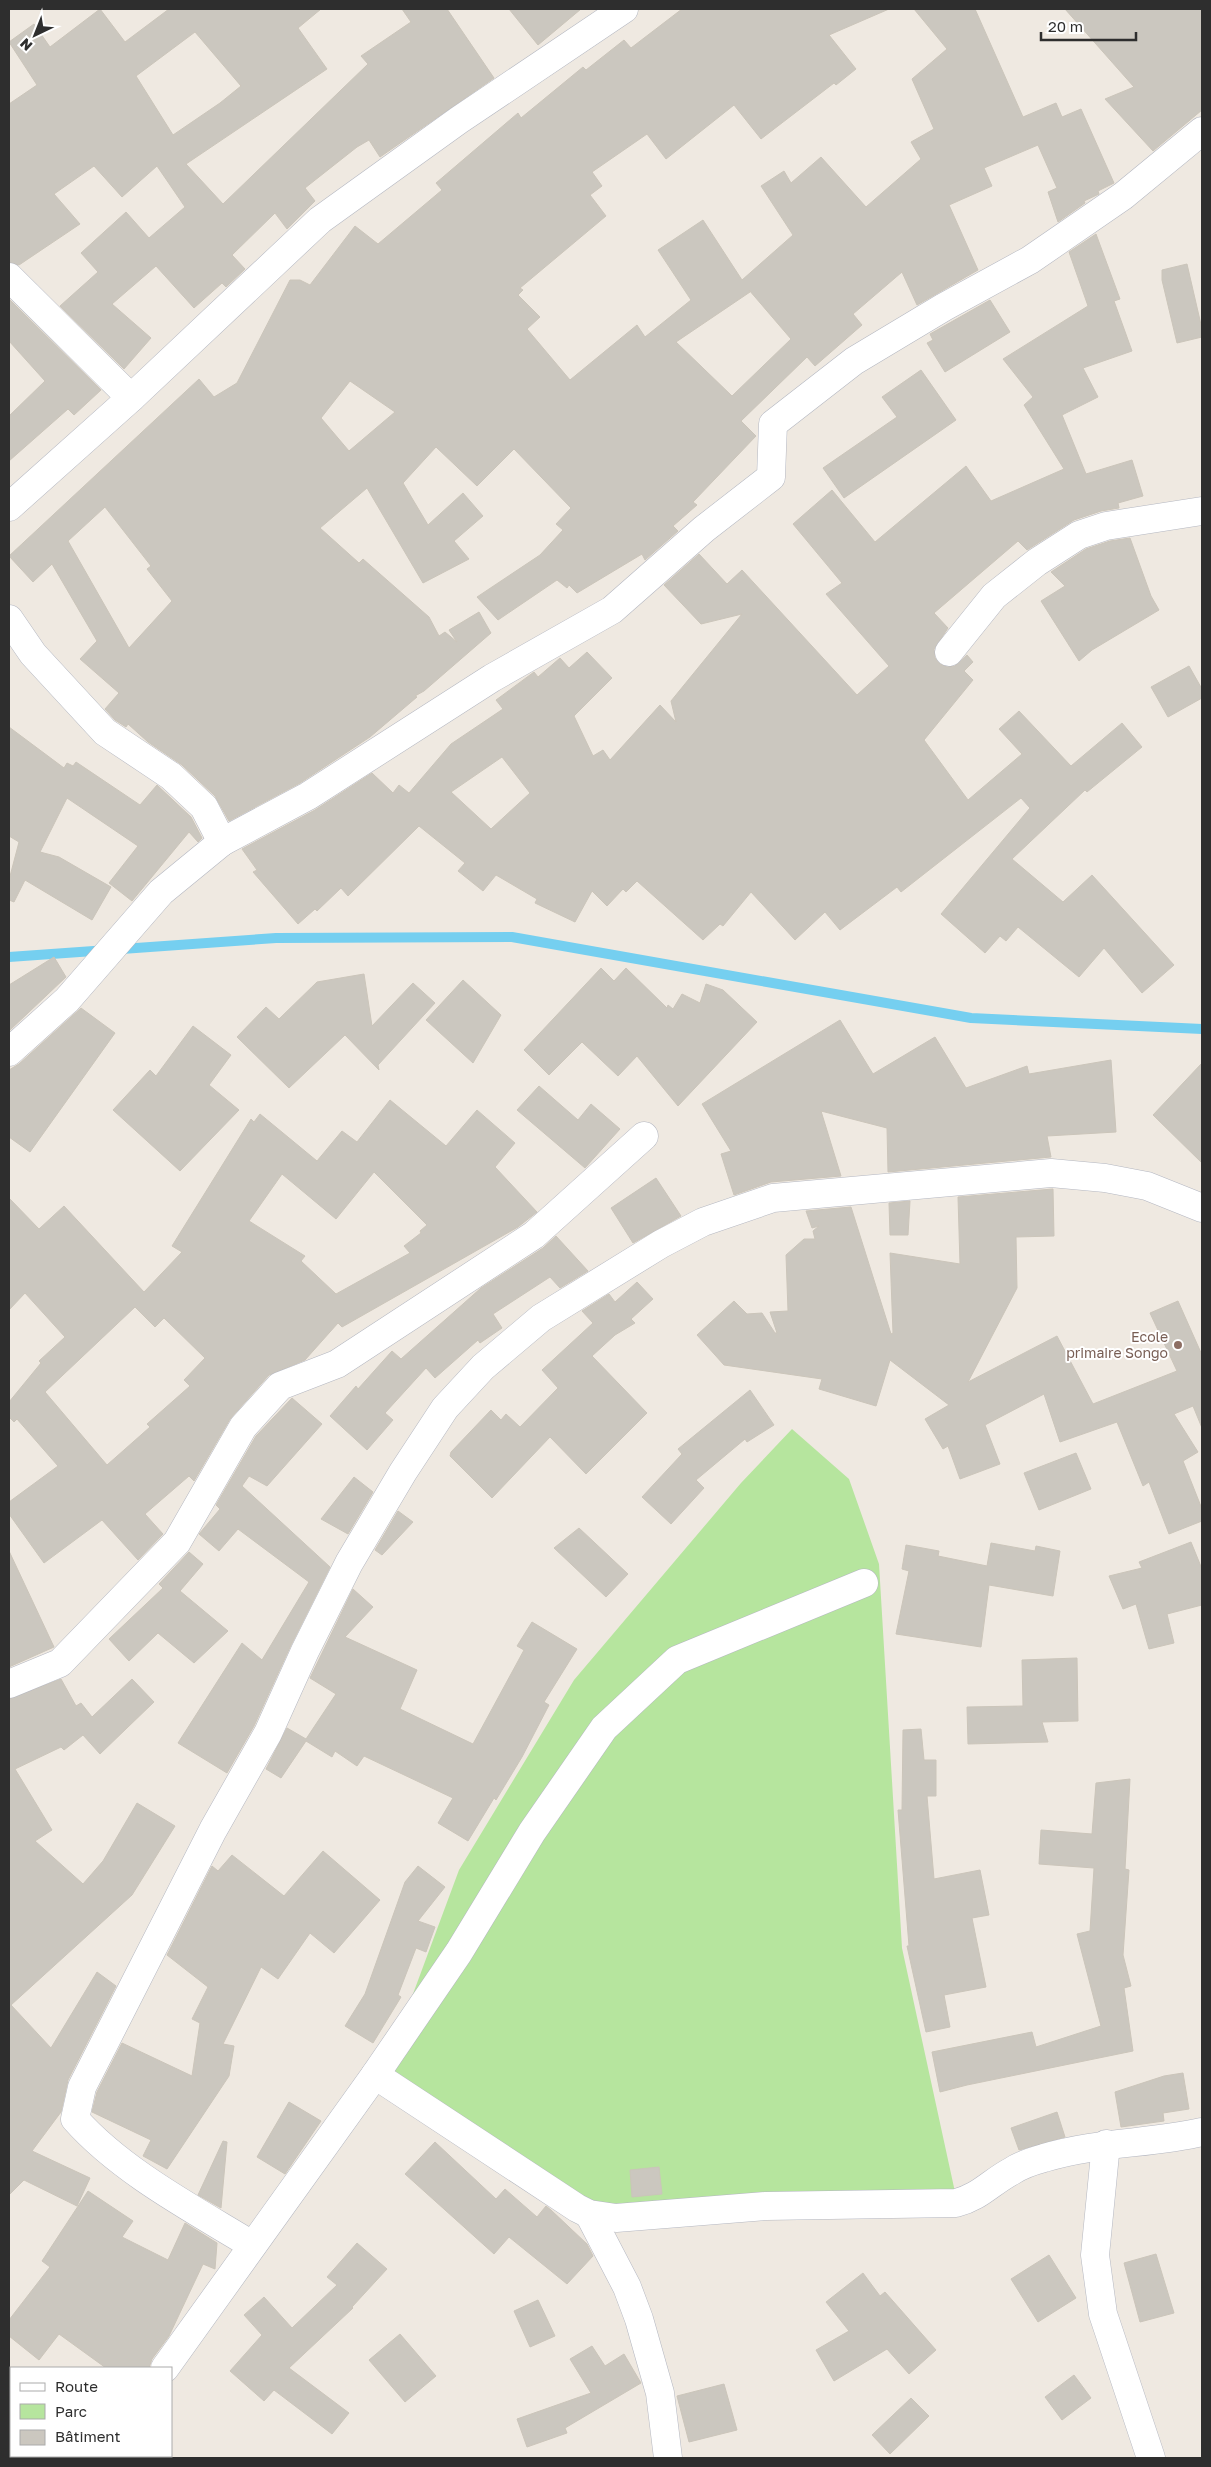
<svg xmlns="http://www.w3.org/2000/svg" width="1211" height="2467" font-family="'Golos Text',sans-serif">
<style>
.green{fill:#b6e59e}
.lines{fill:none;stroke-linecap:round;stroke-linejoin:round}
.stream{stroke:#75cff0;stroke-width:10}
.building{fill:#cbc7bf;stroke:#cbc5ba;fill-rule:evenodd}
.street-casing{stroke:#b4b7c1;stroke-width:29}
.street{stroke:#fff;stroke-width:28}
.education-dot{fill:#8d6e63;stroke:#fff;stroke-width:2}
.labels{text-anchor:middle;stroke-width:4;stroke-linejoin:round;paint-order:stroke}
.education-label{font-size:14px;fill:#785e54;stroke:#fff;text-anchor:end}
</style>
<rect width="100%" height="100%" fill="#efe9e1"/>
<path class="green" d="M792,1429L849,1479L879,1564L902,1948L955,2192L600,2209L384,2072L459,1870L574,1680L741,1483Z"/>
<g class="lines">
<path class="stream" d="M9,957L276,938L512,937L971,1018L1202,1029"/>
</g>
<g class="building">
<path d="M100,9L125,42L169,9H321L298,28L327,69L186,164L223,204L368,64L361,56L411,22L402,9H447L494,78L380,157L369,140L357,147L305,188L315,201L287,229L275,213L232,255L245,269L226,287L222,283L194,308L156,266L112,304L151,338L124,369L60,306L98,272L81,253L126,212L149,238L185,207L157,166L122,197L94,166L54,194L80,224L19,265L9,262V104L37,85L9,42L34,24L50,47ZM195,32L241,86L220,103L173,135L136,76Z"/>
<path d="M509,9H581L538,45Z"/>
<path d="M682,9H889L829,35L856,69L836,85L834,83L761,139L734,105L666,159L647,134L592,172L602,186L590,195L606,216L520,288L523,290L518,295L540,317L527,329L570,380L637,325L645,337L691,300L658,250L703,220L742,280L793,235L761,186L784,171L791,183L821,157L866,207L921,159L911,142L934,129L912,79L947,49L914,9H975L1023,117L1056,103L1062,117L1081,109L1114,183L1098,191L1099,194L1084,201L1085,203L1058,222L1048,192L1057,188L1038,145L984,168L992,186L949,205L978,270L917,305L902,272L853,314L862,325L815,366L807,357L741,421L756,436L693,502L697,505L673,526L678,531L645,560L642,554L577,593L569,585L567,588L557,580L498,620L477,597L540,555L563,530L556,524L571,508L514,449L477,486L436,447L403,483L428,525L463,493L483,516L454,541L469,559L423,583L367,488L320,528L359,563L363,559L429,617L439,636L445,632L457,642L449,630L479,612L491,633L424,691L415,696L417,697L370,737L300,783L229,821L215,796L182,765L148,742L128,724L126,727L115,720L105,709L119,693L80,659L97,641L52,564L33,582L9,556L199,379L214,397L237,383L290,280H300L310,285L355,226L378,244L442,190L436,183L518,113L521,118L583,67L586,70L624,40L631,48ZM749,290L791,339L732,396L676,342L750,292ZM350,381L395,412L349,451L321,418ZM105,507L151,566L147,569L172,601L129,648L68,541Z"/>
<path d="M1065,9H1202V110L1153,151L1105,99L1134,87Z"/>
<path d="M1096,234L1120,299L1114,301L1132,351L1083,368L1098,397L1062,415L1086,474L1132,460L1143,496L1118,503L1119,508L1101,511L1074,520L1027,550L1018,541L934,613L948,628L934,649L935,658L940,664L947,667L955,666L967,655L973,662L964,671L973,680L924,740L968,800L1022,754L999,729L1019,711L1071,766L1122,723L1142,747L1087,792L1085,790L1012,859L1063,902L1092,875L1174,965L1142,993L1104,948L1079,977L1018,927L1006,941L1000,936L985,953L941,914L1030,808L1021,798L901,892L897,887L840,930L825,912L795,940L751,892L723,926L720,924L703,940L637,881L626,892L623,889L607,906L592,891L575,922L535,903L537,899L496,875L483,891L458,871L465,863L419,826L348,896L341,888L317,911L315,909L298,924L253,872L257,870L242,849L315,810L372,773L393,793L399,785L409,793L451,744L503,709L496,700L534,672L538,677L560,658L569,668L587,652L612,678L574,716L593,756L603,750L610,760L660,705L676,722L671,701L742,614L701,624L664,585L699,554L727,584L742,570L857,695L889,666L826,594L842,583L793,524L832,490L875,542L966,466L991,501L1064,469L1024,405L1033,397L1003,359L1088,306L1069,252ZM502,757L530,793L491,829L451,792Z"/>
<path d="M1187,264L1202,329V337L1177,343L1162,280V270Z"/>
<path d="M9,299L101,390L74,415L68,409L9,461V416L45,381L9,341Z"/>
<path d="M990,300L1010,332L945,372L927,343L933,340L930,334Z"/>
<path d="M921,370L956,420L844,498L823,468L897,417L882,397Z"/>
<path d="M1130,538L1151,596L1159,610L1092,650L1079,661L1041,601L1065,586L1051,572L1086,549L1110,541Z"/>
<path d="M1189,666L1202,689V698L1168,717L1151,687Z"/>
<path d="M9,727L64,768L67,763L73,766L76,762L140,805L157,785L191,817L202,838L198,842L189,832L132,901L109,883L138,846L67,798L40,852L59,857L111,887L92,920L25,880L14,902L9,900V880L19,842L9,836Z"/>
<path d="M54,957L66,977L9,1031V985Z"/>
<path d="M601,968L614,981L626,968L667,1008L668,1005L673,1009L682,994L700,1003L706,984L723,990L757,1022L678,1106L637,1056L618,1076L582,1042L549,1075L524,1050Z"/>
<path d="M364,974L372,1026L413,983L435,1003L378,1065L379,1070L345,1035L289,1088L237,1037L266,1007L279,1019L317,982Z"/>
<path d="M463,980L501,1015L473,1063L426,1020Z"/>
<path d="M81,1008L115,1033L30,1152L9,1137V1070L19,1064Z"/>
<path d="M840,1020L873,1074L935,1037L966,1088L1027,1066L1029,1074L1111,1060L1116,1132L1047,1136L1051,1157L888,1172L887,1128L821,1111L841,1176L771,1182L734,1195L721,1154L731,1151L702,1104Z"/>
<path d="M193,1026L231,1055L209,1085L239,1110L180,1171L113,1110L150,1070L156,1076Z"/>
<path d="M1202,1063V1163L1153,1115Z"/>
<path d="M539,1086L578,1120L591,1104L620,1129L585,1168L517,1110Z"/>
<path d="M390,1100L446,1146L477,1110L515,1143L495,1167L537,1212L518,1227L342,1327L338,1323L305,1360L269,1375L230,1419L194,1481L189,1476L145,1514L163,1534L138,1560L102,1520L44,1563L9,1514V1502L58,1466L17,1419L14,1422L9,1417V1402L41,1363L39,1361L65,1337L25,1293L9,1310V1198L39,1229L64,1206L144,1292L182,1252L172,1246L251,1119L254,1122L260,1114L317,1161L342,1131L357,1142ZM374,1172L427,1225L420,1231L421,1233L404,1246L410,1253L336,1294L301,1261L305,1256L249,1221L282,1174L336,1219ZM135,1307L155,1327L164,1318L205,1358L184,1380L190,1386L147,1424L150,1427L107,1465L45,1392Z"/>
<path d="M656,1178L681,1216L633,1243L611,1208Z"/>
<path d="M1053,1189L1054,1236L1016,1237L1017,1288L968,1382L1057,1336L1093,1404L1177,1371L1150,1313L1178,1301L1202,1355V1428L1193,1406L1174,1414L1198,1452L1183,1461L1202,1509V1521L1169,1534L1149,1482L1143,1486L1117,1422L1060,1442L1044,1394L985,1425L1000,1464L960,1479L948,1446L943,1449L925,1419L949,1405L890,1360L876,1406L819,1389L822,1379L724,1365L697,1335L734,1301L747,1314L762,1313L775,1333H777L770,1312L788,1311L786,1255L804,1239H815L813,1231L819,1226L812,1228L806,1211L851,1207L891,1334L893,1333L890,1253L960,1264L958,1197Z"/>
<path d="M910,1201L908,1235H890L889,1203Z"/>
<path d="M556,1236L588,1271L560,1288L550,1277L493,1314L502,1328L480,1343L478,1340L435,1378L426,1368L385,1413L393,1420L367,1450L330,1416L356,1386L358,1389L392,1351L401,1359L481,1288L543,1248Z"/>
<path d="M637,1282L653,1299L631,1319L635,1323L615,1335L592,1356L647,1413L586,1474L550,1437L492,1498L450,1456L451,1452L491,1410L501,1420L506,1414L520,1427L558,1388L542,1370L593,1323L582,1311L609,1294L615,1302Z"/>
<path d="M750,1390L774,1425L747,1442L745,1439L696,1480L704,1488L671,1524L642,1497L682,1454L678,1449Z"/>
<path d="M292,1398L322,1424L267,1486L249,1476L242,1486L330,1567L291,1645L254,1726L227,1773L178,1743L242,1643L262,1660L309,1582L238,1529L219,1551L199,1534L220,1509L216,1505L256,1436Z"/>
<path d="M1076,1453L1091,1489L1039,1510L1024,1473Z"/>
<path d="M354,1477L373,1492L348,1534L321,1519Z"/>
<path d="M398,1511L413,1522L382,1555L375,1550Z"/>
<path d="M579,1528L628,1574L606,1597L554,1548Z"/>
<path d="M1191,1542L1202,1569V1605L1167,1614L1174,1643L1149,1649L1136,1604L1123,1609L1109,1576L1142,1568L1139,1562Z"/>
<path d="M991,1543L1035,1551L1036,1546L1060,1551L1053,1596L989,1585L981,1647L896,1634L909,1571L902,1569L906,1545L939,1551L938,1556L987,1566Z"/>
<path d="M9,1551L54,1647L9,1667Z"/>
<path d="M189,1552L203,1564L180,1591L228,1631L194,1663L158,1633L129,1661L109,1639L163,1588L159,1584Z"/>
<path d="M353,1589L373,1607L345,1637L417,1670L400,1709L473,1744L524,1650L517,1646L532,1622L577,1649L544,1702L549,1705L522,1757L496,1800L494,1798L468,1841L438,1823L453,1798L364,1756L357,1766L335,1751L332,1757L306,1741L281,1778L266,1769L287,1728L306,1739L336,1694L310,1678Z"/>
<path d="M1077,1658L1078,1721L1042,1722L1048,1742L968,1744L967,1707L1023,1706L1022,1660Z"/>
<path d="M61,1679L76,1706L81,1703L92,1717L132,1679L154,1702L100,1754L83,1735L64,1750L61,1747L15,1769L52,1830L35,1841L83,1884L103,1861L137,1803L175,1826L132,1895L11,2005L51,2048L97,1972L116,1986L68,2080L61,2112L32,2151L90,2178L77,2206L24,2180L9,2195V1699Z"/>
<path d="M921,1729L924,1760H936V1796H927L934,1879L980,1870L989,1915L972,1918L986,1987L944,1995L950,2027L926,2032L907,1946H909L898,1810H902L903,1730Z"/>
<path d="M1130,1779L1125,1869L1129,1870L1123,1955L1131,1986L1124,1988L1133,2051L967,2085L940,2092L932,2052L1032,2032L1036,2047L1101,2026L1077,1934L1090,1931L1094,1868L1039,1864L1041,1830L1092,1834L1096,1783Z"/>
<path d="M323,1851L380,1900L334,1953L310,1933L278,1979L261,1967L223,2044L234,2046L229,2076L167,2169L143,2156L151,2140L92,2112L97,2092L122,2043L192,2076L200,2023L192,2019L208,1987L167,1955L212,1866L218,1871L232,1855L284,1896Z"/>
<path d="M418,1866L445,1887L418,1921L435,1927L426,1952L416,1948L398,1995L401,1997L373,2043L345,2026L365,1994L405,1882Z"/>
<path d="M1183,2073L1189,2109L1163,2113L1164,2121L1121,2127L1115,2092L1164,2076Z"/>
<path d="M289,2102L321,2121L285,2174L257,2157Z"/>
<path d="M1057,2112L1065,2137L1019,2150L1011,2128Z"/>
<path d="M223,2141L227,2142L221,2208L198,2195Z"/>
<path d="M435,2142L496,2199L505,2189L537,2217L546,2206L551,2210L587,2244L593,2256L567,2284L509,2237L494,2254L405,2174Z"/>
<path d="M659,2167L662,2194L632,2197L630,2170Z"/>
<path d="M88,2191L133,2221L122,2237L168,2260L185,2223L217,2243L215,2269L203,2264L169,2336L152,2359L149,2368H106L59,2334L39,2360L9,2336V2320L50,2267L42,2261Z"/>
<path d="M357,2243L387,2269L352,2307L353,2308L289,2368L349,2413L332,2434L274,2390L264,2401L230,2371L262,2335L244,2315L264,2297L292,2328L337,2285L327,2277Z"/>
<path d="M1156,2254L1174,2313L1140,2322L1124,2263Z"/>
<path d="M1049,2255L1076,2298L1038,2322L1011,2279Z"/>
<path d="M863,2273L880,2296L885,2292L936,2350L909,2374L887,2349L834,2381L816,2350L849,2331L826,2302Z"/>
<path d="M538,2300L555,2336L530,2347L514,2311Z"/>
<path d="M400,2334L436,2376L405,2402L369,2360Z"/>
<path d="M592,2346L605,2366L624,2354L641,2383L565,2428L567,2433L527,2447L517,2419L591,2393L570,2359Z"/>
<path d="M1074,2375L1091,2398L1062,2420L1045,2397Z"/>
<path d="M724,2384L737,2430L689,2442L677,2396Z"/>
<path d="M911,2398L929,2416L890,2454L872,2435Z"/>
</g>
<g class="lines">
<defs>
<g id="street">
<path d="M9,277L131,398"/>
<path d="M9,507L131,398L320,220L459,120L624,9"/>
<path d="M9,619L33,654L105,732L171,776L204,807L222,842"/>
<path d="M949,652L994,596L1037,562L1079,535L1106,526L1202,511"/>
<path d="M9,1052L67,1000L161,892L222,842L308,796L492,678L612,610L704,529L771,477L773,424L854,361L944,307L1030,260L1123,196L1202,131"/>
<path d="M9,1684L60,1663L177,1542L243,1427L280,1386L337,1364L534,1235L644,1136"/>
<path d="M375,2075L577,2208L589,2214L616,2218L766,2206L956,2203C980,2197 991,2182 1012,2171C1021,2165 1033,2161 1044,2158C1096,2142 1150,2144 1202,2132"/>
<path d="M1106,2144L1095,2255L1103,2314L1151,2458"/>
<path d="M589,2214L627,2287L639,2319L660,2393L668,2458"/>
<path d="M252,2245C193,2209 121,2171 75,2119L82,2087L213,1830L268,1733L305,1651L349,1563L403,1472L445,1408L483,1367L541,1318L661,1244L703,1222L773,1198L1051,1173L1105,1178L1147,1186L1202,1208"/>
<path d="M165,2368L375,2075L459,1952L532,1832L604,1728L677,1660L864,1583"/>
<path d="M101,2458L103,2456"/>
</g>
</defs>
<use href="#street" class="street-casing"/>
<use href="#street" class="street"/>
</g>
<circle class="education-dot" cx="1178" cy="1345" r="5"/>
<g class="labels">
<g class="education-label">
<text x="1168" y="1342">Ecole<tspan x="1168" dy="16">primaire Songo</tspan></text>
</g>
</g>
<rect width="1211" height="2467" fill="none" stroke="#2e2e2e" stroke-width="20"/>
<rect x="10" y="2367" width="162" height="90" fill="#ffffff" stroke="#ababab"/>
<rect x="20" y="2383" width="25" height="8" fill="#ffffff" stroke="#ababab"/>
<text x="55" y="2392" font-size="15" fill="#2e2e2e">Route</text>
<rect x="20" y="2404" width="25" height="15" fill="#b6e59e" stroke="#ababab"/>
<text x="55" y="2417" font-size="15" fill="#2e2e2e">Parc</text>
<rect x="20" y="2430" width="25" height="15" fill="#cbc7bf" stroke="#ababab"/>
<text x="55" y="2442" font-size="15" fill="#2e2e2e">Bâtiment</text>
<g transform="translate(35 35) rotate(223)" stroke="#ffffff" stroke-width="4" paint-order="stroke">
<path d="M0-4L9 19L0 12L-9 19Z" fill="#2e2e2e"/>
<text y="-8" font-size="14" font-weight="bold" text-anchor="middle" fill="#2e2e2e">N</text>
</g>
<path d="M1041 32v8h95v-8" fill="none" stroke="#2e2e2e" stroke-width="2.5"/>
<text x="1048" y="32" font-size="15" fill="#2e2e2e" stroke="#ffffff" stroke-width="4" paint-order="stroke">20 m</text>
</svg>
